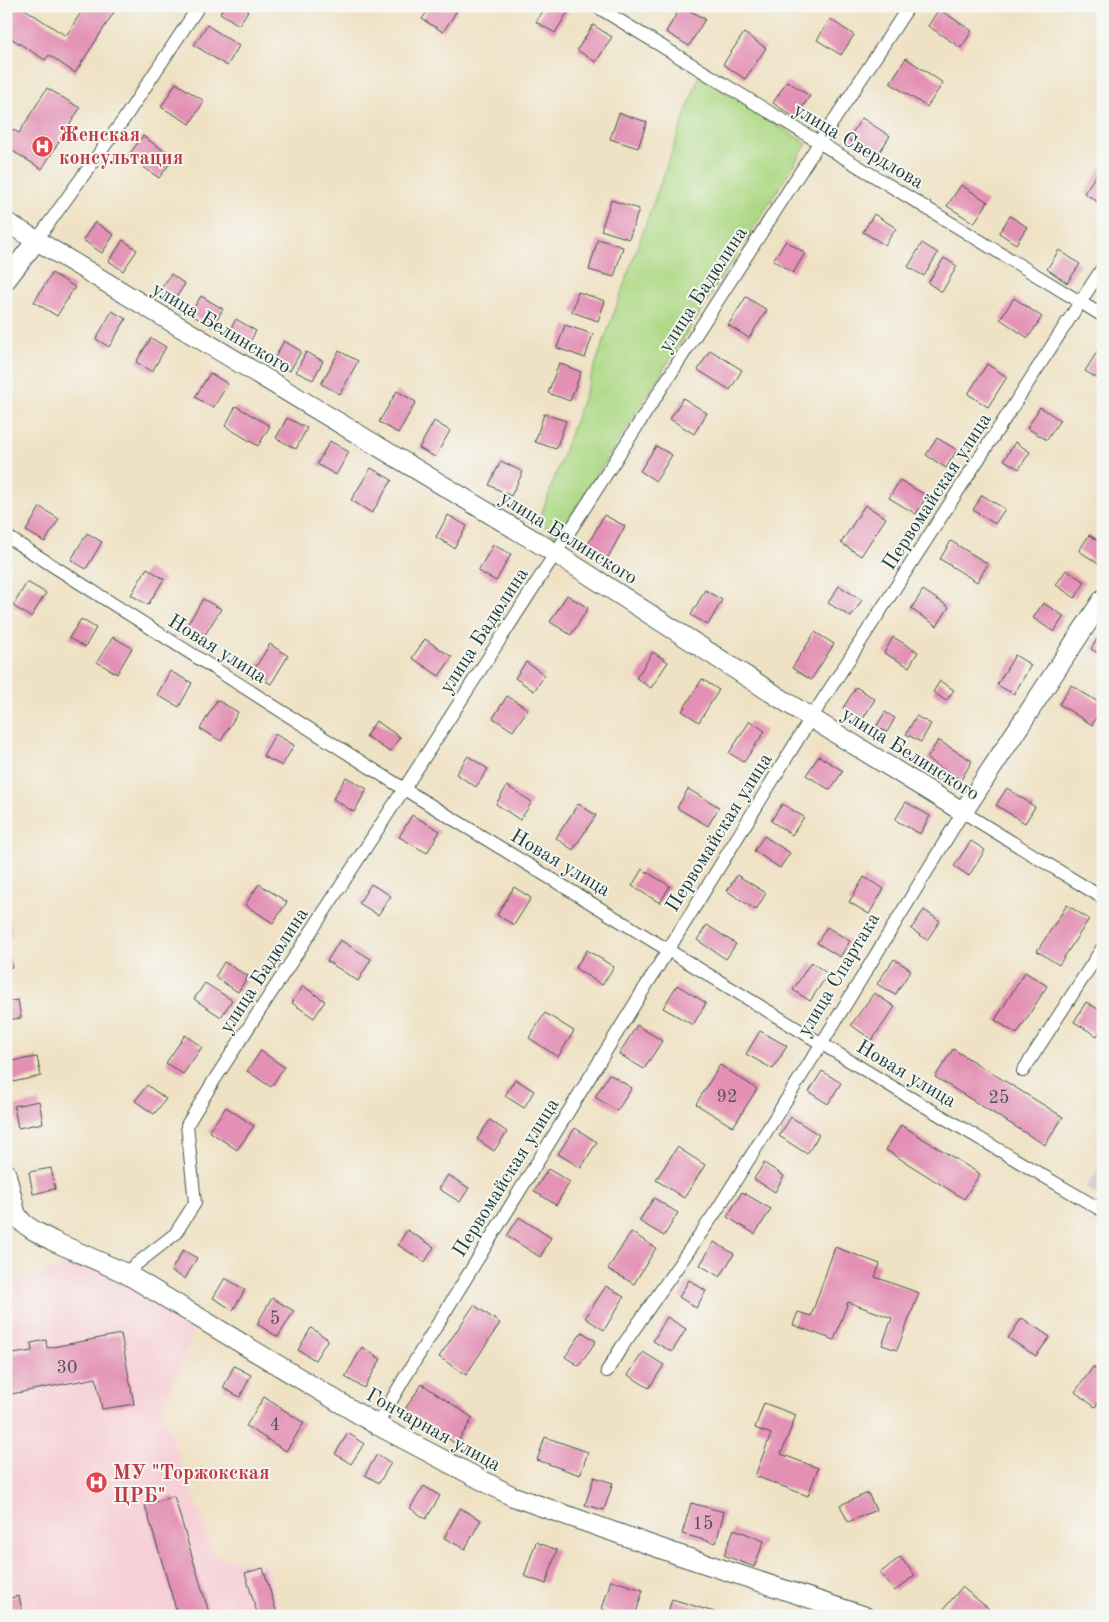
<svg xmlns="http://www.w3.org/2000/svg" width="1109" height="1622" font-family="'Old Standard TT',serif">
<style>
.built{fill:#f6cfd7}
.industrial{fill:#d1bdc9}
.green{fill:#add985;stroke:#668b5c}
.building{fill:#e390b4}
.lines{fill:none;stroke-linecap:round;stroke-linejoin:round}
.street-casing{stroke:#3e5649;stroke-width:14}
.secondary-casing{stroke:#3e5649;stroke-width:21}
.street{stroke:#fff;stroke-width:12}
.secondary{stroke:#fff;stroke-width:19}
.labels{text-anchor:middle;stroke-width:4;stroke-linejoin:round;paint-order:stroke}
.number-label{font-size:18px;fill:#505254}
.health-label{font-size:20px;font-weight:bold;fill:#be3a42;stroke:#f6f6f2;text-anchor:start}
.street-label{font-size:20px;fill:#1f3d34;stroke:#f6f6f2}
</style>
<rect width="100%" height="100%" fill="#f6f6f2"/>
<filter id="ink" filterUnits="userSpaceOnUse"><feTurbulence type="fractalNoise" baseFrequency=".02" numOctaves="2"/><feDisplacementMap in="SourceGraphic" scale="10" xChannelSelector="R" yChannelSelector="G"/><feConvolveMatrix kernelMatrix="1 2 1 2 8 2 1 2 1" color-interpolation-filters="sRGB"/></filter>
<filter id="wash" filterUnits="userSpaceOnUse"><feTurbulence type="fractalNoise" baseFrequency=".0096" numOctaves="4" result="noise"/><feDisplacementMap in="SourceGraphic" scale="20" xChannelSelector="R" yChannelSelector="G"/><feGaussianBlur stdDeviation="1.12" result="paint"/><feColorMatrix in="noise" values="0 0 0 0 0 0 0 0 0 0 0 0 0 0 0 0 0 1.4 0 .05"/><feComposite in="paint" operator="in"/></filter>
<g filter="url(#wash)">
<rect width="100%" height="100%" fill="#efe1c3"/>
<path class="built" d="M79,1259L121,1280L197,1326L161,1409L216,1557L266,1565L282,1616H6V1279L58,1269Z"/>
<path class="industrial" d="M1103,1161V1199L1086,1188Z"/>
<path class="green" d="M699,76L807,144L557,537L539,521Z"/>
<g id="blocks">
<g class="building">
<path d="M6,6H20L66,36L85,6H118L75,73L49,55L45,60L6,35Z"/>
<path d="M224,6H251L239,25L220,13Z"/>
<path d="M431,6H460L443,32L422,19Z"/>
<path d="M546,6H564L569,10L555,33L536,22Z"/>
<path d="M681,6L705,19L689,46L666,32Z"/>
<path d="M939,9L972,31L961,48L928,26Z"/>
<path d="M830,19L854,35L841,55L817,40Z"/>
<path d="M207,25L239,46L227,66L194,45Z"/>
<path d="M593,25L612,37L596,62L577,50Z"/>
<path d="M744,33L766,48L745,79L723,64Z"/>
<path d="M906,58L943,83L927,107L890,83Z"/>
<path d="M787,81L810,96L795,118L773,103Z"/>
<path d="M176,83L204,101L190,124L161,107Z"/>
<path d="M47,88L80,108L42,169L6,147V126L19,133Z"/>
<path d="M619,113L647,122L638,148L610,139Z"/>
<path d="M862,118L890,136L876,157L848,139Z"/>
<path d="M143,136L174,158L159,178L128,156Z"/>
<path d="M1102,166L1103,167V205L1084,193Z"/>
<path d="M961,185L988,202L974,223L947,206Z"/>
<path d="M611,200L639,209L629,239L601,230Z"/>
<path d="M874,214L896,228L885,245L863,232Z"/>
<path d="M1010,216L1027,227L1016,244L999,233Z"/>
<path d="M95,222L114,235L102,253L83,240Z"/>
<path d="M598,239L623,247L614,277L589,270Z"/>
<path d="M123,240L137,250L123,271L109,261Z"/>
<path d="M786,241L805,253L793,273L773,260Z"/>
<path d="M922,243L938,253L924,276L908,267Z"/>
<path d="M1059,250L1080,264L1067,283L1047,269Z"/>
<path d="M944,258L957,266L942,292L928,283Z"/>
<path d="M52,273L75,287L57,316L34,302Z"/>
<path d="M171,274L185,284L171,305L157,295Z"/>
<path d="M578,292L605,301L598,321L572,312Z"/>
<path d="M201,296L223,309L212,327L190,314Z"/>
<path d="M746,297L767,310L749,338L728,325Z"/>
<path d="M1014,298L1042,317L1028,338L1000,319Z"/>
<path d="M112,311L126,319L109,347L96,339Z"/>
<path d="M236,319L256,331L247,347L227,335Z"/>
<path d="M565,325L593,334L585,358L557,348Z"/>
<path d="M151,338L166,347L152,372L136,362Z"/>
<path d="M284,341L301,351L290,371L273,361Z"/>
<path d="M1100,347L1103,349V382L1085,371Z"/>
<path d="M710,350L742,370L730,390L698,370Z"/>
<path d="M339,351L358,361L340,394L321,384Z"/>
<path d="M306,352L323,361L313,380L296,372Z"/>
<path d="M559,363L581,372L570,401L548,393Z"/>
<path d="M987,364L1007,377L988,407L968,394Z"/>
<path d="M210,373L228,384L213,408L195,397Z"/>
<path d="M397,391L416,402L398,433L379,422Z"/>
<path d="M683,398L707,413L694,434L670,419Z"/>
<path d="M236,406L270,426L258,446L225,426Z"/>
<path d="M1040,407L1060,420L1047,440L1027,428Z"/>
<path d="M544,414L566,421L556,449L535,442Z"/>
<path d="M287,418L307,428L296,449L276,438Z"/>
<path d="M434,421L450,431L435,457L419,448Z"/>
<path d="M937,438L957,450L946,468L926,455Z"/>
<path d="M330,441L349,452L336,475L317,464Z"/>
<path d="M1015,442L1030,452L1019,469L1004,460Z"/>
<path d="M656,446L672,455L656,481L640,471Z"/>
<path d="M501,461L523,472L511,496L489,485Z"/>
<path d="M371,468L392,480L372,513L351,500Z"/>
<path d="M900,480L927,496L916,514L889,498Z"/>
<path d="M982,495L1005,509L995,524L973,510Z"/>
<path d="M865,505L886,518L861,556L841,543Z"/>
<path d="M40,507L59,519L45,542L26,531Z"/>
<path d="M448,515L467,526L454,548L436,537Z"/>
<path d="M604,515L625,526L607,559L586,548Z"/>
<path d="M87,533L102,542L86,569L71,560Z"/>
<path d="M1089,535L1103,544V558L1099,564L1079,551Z"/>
<path d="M951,541L988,564L977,582L940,559Z"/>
<path d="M493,545L511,554L496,581L478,571Z"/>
<path d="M147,568L164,579L148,605L131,595Z"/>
<path d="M1066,570L1085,582L1075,598L1056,585Z"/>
<path d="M27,582L46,593L31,617L13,606Z"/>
<path d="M839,586L862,600L851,617L828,603Z"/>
<path d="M705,590L722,600L708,625L691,615Z"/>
<path d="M923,590L949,607L937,626L911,609Z"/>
<path d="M567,595L588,608L571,635L550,622Z"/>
<path d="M203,599L221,609L201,641L184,630Z"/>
<path d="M1043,603L1064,616L1054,632L1033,618Z"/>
<path d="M81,619L96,628L85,647L69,638Z"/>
<path d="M815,632L834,644L811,680L792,668Z"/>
<path d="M1100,635L1103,636V656L1091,649Z"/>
<path d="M113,637L132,648L117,674L97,662Z"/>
<path d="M893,637L918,652L909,667L884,653Z"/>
<path d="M425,639L452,657L439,676L412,658Z"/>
<path d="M270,644L288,656L271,684L252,673Z"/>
<path d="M653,652L668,662L651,688L636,678Z"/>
<path d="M1015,655L1031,665L1014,694L997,685Z"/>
<path d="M526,662L545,675L534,691L515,678Z"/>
<path d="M170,671L192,683L179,707L157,695Z"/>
<path d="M702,679L719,690L699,722L682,711Z"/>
<path d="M940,681L954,690L946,701L933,692Z"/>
<path d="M1071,685L1103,705L1092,725L1059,704Z"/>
<path d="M856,687L875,699L863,719L843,708Z"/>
<path d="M507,696L528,709L513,731L493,718Z"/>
<path d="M217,700L238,712L221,741L200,729Z"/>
<path d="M885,712L895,718L887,732L876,727Z"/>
<path d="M916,716L931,724L921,742L906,734Z"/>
<path d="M376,721L400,737L390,752L366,736Z"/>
<path d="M750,721L765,731L744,762L729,753Z"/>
<path d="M275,734L294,745L282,766L263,756Z"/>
<path d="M938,740L972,761L961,780L927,759Z"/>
<path d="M468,756L488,769L476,787L456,774Z"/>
<path d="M819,756L843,771L830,790L806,775Z"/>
<path d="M346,777L367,789L354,812L333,799Z"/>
<path d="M507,786L532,802L520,820L496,804Z"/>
<path d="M1007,788L1035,807L1025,823L996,805Z"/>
<path d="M688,789L719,807L708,826L677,808Z"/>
<path d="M906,802L930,816L920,834L895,820Z"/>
<path d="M578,804L596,815L573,850L556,838Z"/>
<path d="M782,804L804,817L792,835L771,821Z"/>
<path d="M412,815L440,831L427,853L399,837Z"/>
<path d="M764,836L790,853L780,868L754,851Z"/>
<path d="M971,841L985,850L969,876L954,866Z"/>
<path d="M642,869L670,886L660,903L632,886Z"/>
<path d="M737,875L766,893L756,910L727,891Z"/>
<path d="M864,877L884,889L869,914L849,902Z"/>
<path d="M259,884L287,902L273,923L245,905Z"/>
<path d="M371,884L391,896L378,915L359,903Z"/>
<path d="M514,887L531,898L514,925L497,915Z"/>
<path d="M1067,905L1089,919L1059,965L1037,951Z"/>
<path d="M924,910L940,921L927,940L911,929Z"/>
<path d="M6,919H9L12,936L6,938Z"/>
<path d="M707,925L736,944L726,959L697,940Z"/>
<path d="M827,927L850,941L840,957L817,943Z"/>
<path d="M340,940L371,959L358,981L327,961Z"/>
<path d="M587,950L614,967L602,985L575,968Z"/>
<path d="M6,952H8L12,967L6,969Z"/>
<path d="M894,959L911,970L895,995L877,984Z"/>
<path d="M224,962L248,976L238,992L215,977Z"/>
<path d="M811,962L828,974L810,1001L793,990Z"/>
<path d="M1025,972L1047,986L1017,1034L995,1020Z"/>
<path d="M205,983L232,1000L221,1017L194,999Z"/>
<path d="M677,985L706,1003L693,1025L663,1008Z"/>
<path d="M303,986L325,1001L314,1018L292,1003Z"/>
<path d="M874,993L895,1007L872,1040L851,1025Z"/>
<path d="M18,1000L21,1018L6,1020V1002Z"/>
<path d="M1086,1002L1103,1012V1027L1097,1036L1074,1022Z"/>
<path d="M545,1013L574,1031L558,1057L529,1038Z"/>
<path d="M637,1025L662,1041L644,1069L619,1054Z"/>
<path d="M760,1031L787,1046L773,1069L746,1054Z"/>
<path d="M185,1035L202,1047L183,1074L166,1063Z"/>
<path d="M953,1049L1063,1117L1045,1145L935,1077Z"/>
<path d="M261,1051L284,1067L271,1087L247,1071Z"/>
<path d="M37,1057L41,1076L8,1083L6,1062Z"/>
<path d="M720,1065L757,1089L733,1127L696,1104Z"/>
<path d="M822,1071L841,1083L828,1104L809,1092Z"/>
<path d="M609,1074L632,1088L617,1111L595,1097Z"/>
<path d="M515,1079L534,1091L524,1108L505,1096Z"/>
<path d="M147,1085L166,1099L154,1114L135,1101Z"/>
<path d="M39,1101L43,1123L18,1128L14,1106Z"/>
<path d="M226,1107L254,1126L237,1150L209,1131Z"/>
<path d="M791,1117L819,1135L807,1154L779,1136Z"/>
<path d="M490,1120L507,1132L494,1151L477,1139Z"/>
<path d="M901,1125L980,1174L964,1199L886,1150Z"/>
<path d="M575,1128L597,1142L581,1168L558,1154Z"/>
<path d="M677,1147L705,1165L684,1198L656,1180Z"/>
<path d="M764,1163L784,1176L775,1192L754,1179Z"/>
<path d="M51,1168L55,1189L33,1194L29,1172Z"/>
<path d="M548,1169L570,1182L556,1205L534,1191Z"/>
<path d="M448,1175L469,1188L460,1202L439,1189Z"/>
<path d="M742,1192L771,1209L755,1234L727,1217Z"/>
<path d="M654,1198L678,1213L664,1236L639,1221Z"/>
<path d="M519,1217L551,1238L540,1257L507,1236Z"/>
<path d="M407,1230L434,1247L425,1262L398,1245Z"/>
<path d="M631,1232L656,1248L634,1284L608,1269Z"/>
<path d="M714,1242L734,1254L720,1277L700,1265Z"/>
<path d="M835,1247L880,1264L875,1277L919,1293L897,1350L882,1345L892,1318L848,1302L834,1340L793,1325L798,1312L811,1316Z"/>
<path d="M183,1250L197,1258L185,1279L171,1271Z"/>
<path d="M225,1278L245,1290L233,1310L213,1298Z"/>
<path d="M689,1280L706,1291L696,1308L679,1297Z"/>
<path d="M606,1286L624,1297L604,1330L585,1318Z"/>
<path d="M272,1298L294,1311L278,1337L257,1324Z"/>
<path d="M474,1305L500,1323L466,1375L439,1357Z"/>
<path d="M667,1317L686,1329L672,1352L653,1341Z"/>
<path d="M1022,1318L1050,1337L1036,1356L1008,1338Z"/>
<path d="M311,1328L328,1339L315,1360L298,1350Z"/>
<path d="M582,1332L596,1341L579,1366L565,1357Z"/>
<path d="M121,1334L134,1404L102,1409L96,1378L6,1395V1355L32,1351L31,1343L46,1340L47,1348Z"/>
<path d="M362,1347L381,1359L364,1388L345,1377Z"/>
<path d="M643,1352L664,1365L649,1388L628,1375Z"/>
<path d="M234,1366L251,1375L240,1397L223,1388Z"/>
<path d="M1093,1367L1103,1374V1396L1095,1407L1075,1392Z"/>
<path d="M422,1384L473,1418L456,1444L405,1409Z"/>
<path d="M264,1397L304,1423L286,1451L246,1426Z"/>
<path d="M764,1403L796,1415L781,1454L818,1468L808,1496L755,1476L771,1434L755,1428Z"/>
<path d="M348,1433L364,1444L351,1464L335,1454Z"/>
<path d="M545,1437L588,1452L580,1475L537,1460Z"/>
<path d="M377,1454L391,1463L379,1483L365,1475Z"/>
<path d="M594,1477L613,1483L604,1510L585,1505Z"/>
<path d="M424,1486L440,1496L426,1519L410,1508Z"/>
<path d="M868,1493L876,1510L848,1522L840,1505Z"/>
<path d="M174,1496L210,1616H178L145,1505Z"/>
<path d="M691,1503L724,1512L716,1543L682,1534Z"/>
<path d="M460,1508L481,1520L465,1549L444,1538Z"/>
<path d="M734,1529L764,1541L754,1567L724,1555Z"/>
<path d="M536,1542L557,1550L546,1584L524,1576Z"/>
<path d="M900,1557L915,1575L895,1591L880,1573Z"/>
<path d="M263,1568L278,1616H258L245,1573Z"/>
<path d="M611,1580L643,1590L635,1616H622L602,1609Z"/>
<path d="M962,1587L989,1609L984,1616H938Z"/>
<path d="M19,1596L23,1616H6V1599Z"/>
<path d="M672,1599L714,1612L712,1616H667Z"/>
</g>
</g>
</g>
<g filter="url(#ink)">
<use href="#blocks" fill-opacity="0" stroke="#3e5649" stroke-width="1"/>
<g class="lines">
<defs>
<g id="street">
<path d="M596,6L1103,316"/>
<path d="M36,241L124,119L199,6"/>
<path d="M6,536L404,789L909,1097L1103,1211"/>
<path d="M1023,1071L1103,947"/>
<path d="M125,1273L175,1234L195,1203L187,1125L213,1082L404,789L819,143L909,6"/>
<path d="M607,1371L621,1348L717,1210L822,1043L963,812L1103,898"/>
<path d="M377,1425L405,1377L811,718L1103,267"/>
</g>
<g id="secondary">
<path d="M6,222L555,553L811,718L963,812L1103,599"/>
<path d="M6,280L36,241"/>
<path d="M6,1173L16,1214L23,1223L33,1230L53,1241L125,1273L377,1425L512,1496L679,1555L864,1616"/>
</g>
</defs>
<use href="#street" class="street-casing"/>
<use href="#secondary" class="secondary-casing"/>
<use href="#street" class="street"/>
<use href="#secondary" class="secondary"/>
</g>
</g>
<defs>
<symbol id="hospital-disc" viewBox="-11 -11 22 22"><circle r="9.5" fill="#e0444e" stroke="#f6f6f2"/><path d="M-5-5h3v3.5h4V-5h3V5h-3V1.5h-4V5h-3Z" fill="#fff"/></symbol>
</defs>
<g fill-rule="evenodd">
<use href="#hospital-disc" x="30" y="134" width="25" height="25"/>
<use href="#hospital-disc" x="84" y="1470" width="25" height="25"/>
</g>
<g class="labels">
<g class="number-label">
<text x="727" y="1102">92</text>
<text x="999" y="1103">25</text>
<text x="275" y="1324">5</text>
<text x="67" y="1373">30</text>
<text x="275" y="1430">4</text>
<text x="703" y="1529">15</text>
</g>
<g class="health-label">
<text x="59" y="141">Женская<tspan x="59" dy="23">консультация</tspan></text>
<text x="113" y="1479">МУ "Торжокская<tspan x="113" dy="23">ЦРБ"</tspan></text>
</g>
<g class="street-label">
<text transform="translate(859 145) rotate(31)" y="7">улица Свердлова</text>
<text transform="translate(702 289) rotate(-57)" y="7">улица Бадюлина</text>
<text transform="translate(222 327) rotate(31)" y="7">улица Белинского</text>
<text transform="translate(936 491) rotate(-57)" y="7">Первомайская улица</text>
<text transform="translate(569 537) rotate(32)" y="7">улица Белинского</text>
<text transform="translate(483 630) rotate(-57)" y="7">улица Бадюлина</text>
<text transform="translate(218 648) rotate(32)" y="7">Новая улица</text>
<text transform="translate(911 753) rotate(32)" y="7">улица Белинского</text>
<text transform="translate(718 832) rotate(-58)" y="7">Первомайская улица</text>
<text transform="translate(561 862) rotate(31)" y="7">Новая улица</text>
<text transform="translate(263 970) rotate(-57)" y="7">улица Бадюлина</text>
<text transform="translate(838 974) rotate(-59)" y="7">улица Спартака</text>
<text transform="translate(907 1073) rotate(31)" y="7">Новая улица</text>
<text transform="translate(505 1177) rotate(-58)" y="7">Первомайская улица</text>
<text transform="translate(434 1429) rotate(29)" y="7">Гончарная улица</text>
</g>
</g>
<rect width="1109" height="1622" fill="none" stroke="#f6f6f2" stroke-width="25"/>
</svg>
